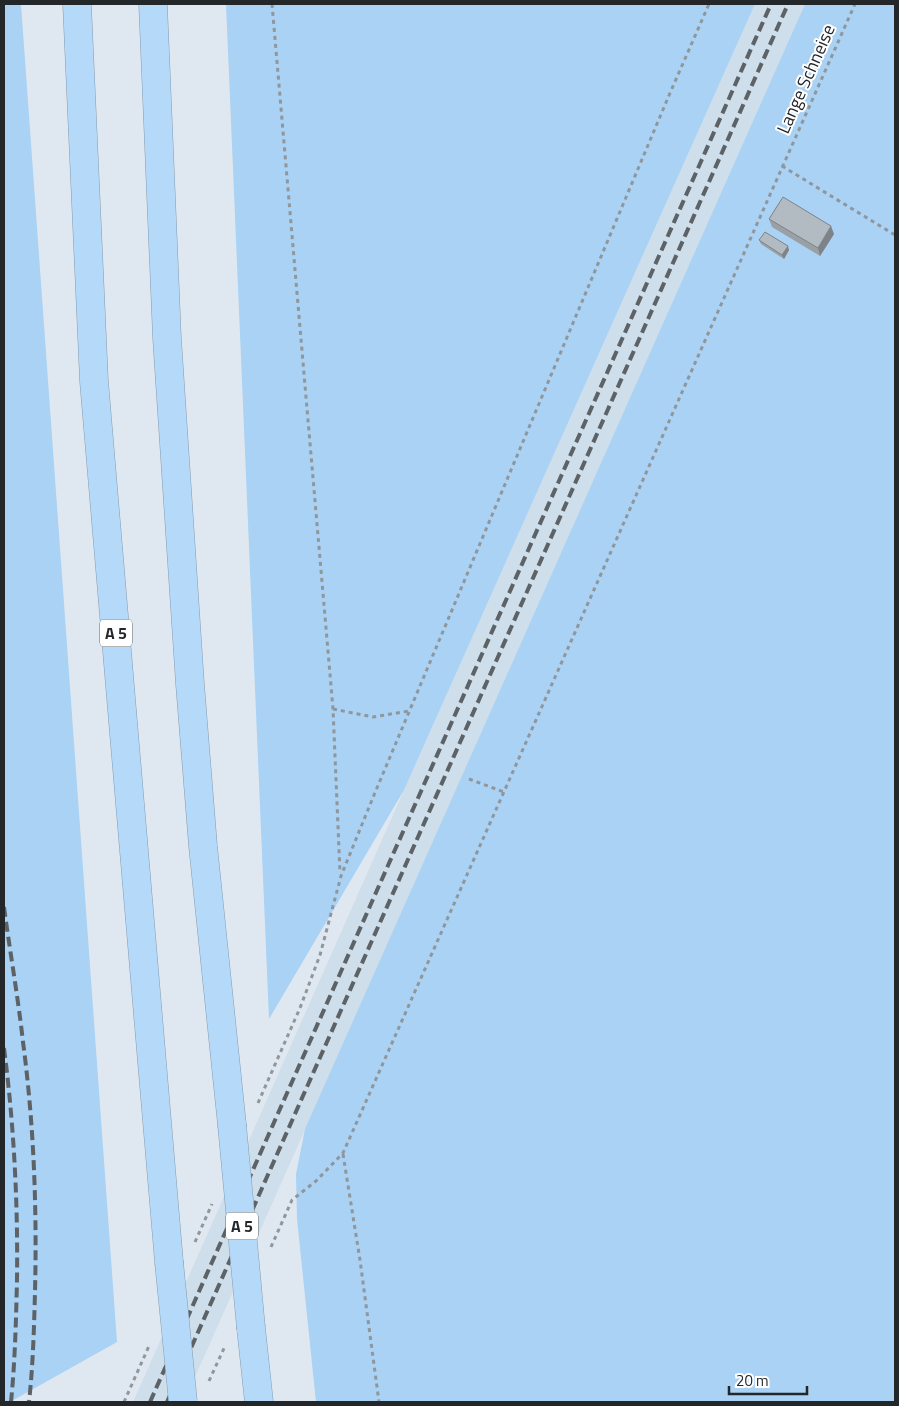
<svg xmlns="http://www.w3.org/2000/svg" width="899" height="1406" font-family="'Titillium Web',sans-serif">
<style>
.built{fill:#cedeeb}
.green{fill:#aad2f4}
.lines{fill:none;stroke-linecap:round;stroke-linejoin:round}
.motorway-casing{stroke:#829bb1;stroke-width:29}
.path{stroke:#8f969c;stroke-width:3;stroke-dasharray:4 4;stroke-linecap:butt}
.motorway{stroke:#b5daf9;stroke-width:28}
.rail{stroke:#5c6266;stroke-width:4;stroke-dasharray:10 5;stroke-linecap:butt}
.motorway-bridge-casing{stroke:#829bb1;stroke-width:29;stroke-linecap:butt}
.motorway-bridge{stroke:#b5daf9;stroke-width:28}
.wall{fill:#99a1a7}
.shaded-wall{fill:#7d8388}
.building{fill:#b2bbc2;stroke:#7d8388}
.labels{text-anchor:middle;stroke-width:4;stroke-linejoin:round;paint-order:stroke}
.shield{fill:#fff;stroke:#65686a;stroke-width:1}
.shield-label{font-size:16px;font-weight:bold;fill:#23272a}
.street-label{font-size:18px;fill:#23272a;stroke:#fff}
</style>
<rect width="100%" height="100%" fill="#dfe8f0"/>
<path class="built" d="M755,4H805L184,1402H133L404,790Z"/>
<g class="green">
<path d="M4,4H21L117,1342L10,1402H4Z"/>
<path d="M226,4H755L404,790L269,1019Z"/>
<path d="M805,4H895V1402H316L297,1219L296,1174L305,1129Z"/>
</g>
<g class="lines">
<defs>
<g id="motorway">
<path d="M77,4L94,381L169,1262"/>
<path d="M153,4L167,338L190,684L203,846L232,1125"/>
<path d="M251,1328L259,1402"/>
</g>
</defs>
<use href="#motorway" class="motorway-casing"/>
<g class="path">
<path d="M272,4L333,709L340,873"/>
<path d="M782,166L895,235"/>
<path d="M333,709L373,717L409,711"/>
<path d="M469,779L504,792"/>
<path d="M258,1103L300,1008L320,955L341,876L374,795L670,93L709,4"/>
<path d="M343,1154L360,1260L379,1402"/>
<path d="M195,1242L212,1204"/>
<path d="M271,1247L292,1200L316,1181L343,1153L855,4"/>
<path d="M209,1381L225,1346"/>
<path d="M124,1402L149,1346"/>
</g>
<use href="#motorway" class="motorway"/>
<g class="rail">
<path d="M4,907C10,952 18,997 23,1042C34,1125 37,1209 35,1292C34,1329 33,1366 29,1402"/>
<path d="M4,1048C14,1125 18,1203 17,1280C16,1321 15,1362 11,1402"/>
<path d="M150,1402L386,870L771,4"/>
<path d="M167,1402L788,4"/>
</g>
<defs>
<g id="motorway-bridge">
<path d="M232,1125L251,1328"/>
<path d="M169,1262L183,1402"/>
</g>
</defs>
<use href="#motorway-bridge" class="motorway-bridge-casing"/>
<use href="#motorway-bridge" class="motorway-bridge"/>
</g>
<g class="wall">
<path d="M769,219L834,234L820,256L772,227Z"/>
<path d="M759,240L789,250L784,259L761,244Z"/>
</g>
<g class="shaded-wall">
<path d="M831,226L834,234L820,256L818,248Z"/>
<path d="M788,246L789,250L784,259L782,255Z"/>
</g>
<g class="building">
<path d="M783,197L831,226L818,248L769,219Z"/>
<path d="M765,232L788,246L782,255L759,240Z"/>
</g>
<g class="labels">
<g class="shield">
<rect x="100" y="619.5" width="32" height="27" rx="4"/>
<rect x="226" y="1212.5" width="32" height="27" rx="4"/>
</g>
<g class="shield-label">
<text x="116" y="639">A 5</text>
<text x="242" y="1232">A 5</text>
</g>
<g class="street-label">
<text transform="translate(806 79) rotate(-66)" y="6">Lange Schneise</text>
</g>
</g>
<rect width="899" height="1406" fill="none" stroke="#23272a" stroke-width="10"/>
<path d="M729 1386v8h78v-8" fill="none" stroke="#23272a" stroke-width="2.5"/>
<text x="736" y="1386" font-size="15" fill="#23272a" stroke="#ffffff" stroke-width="4" paint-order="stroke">20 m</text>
</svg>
